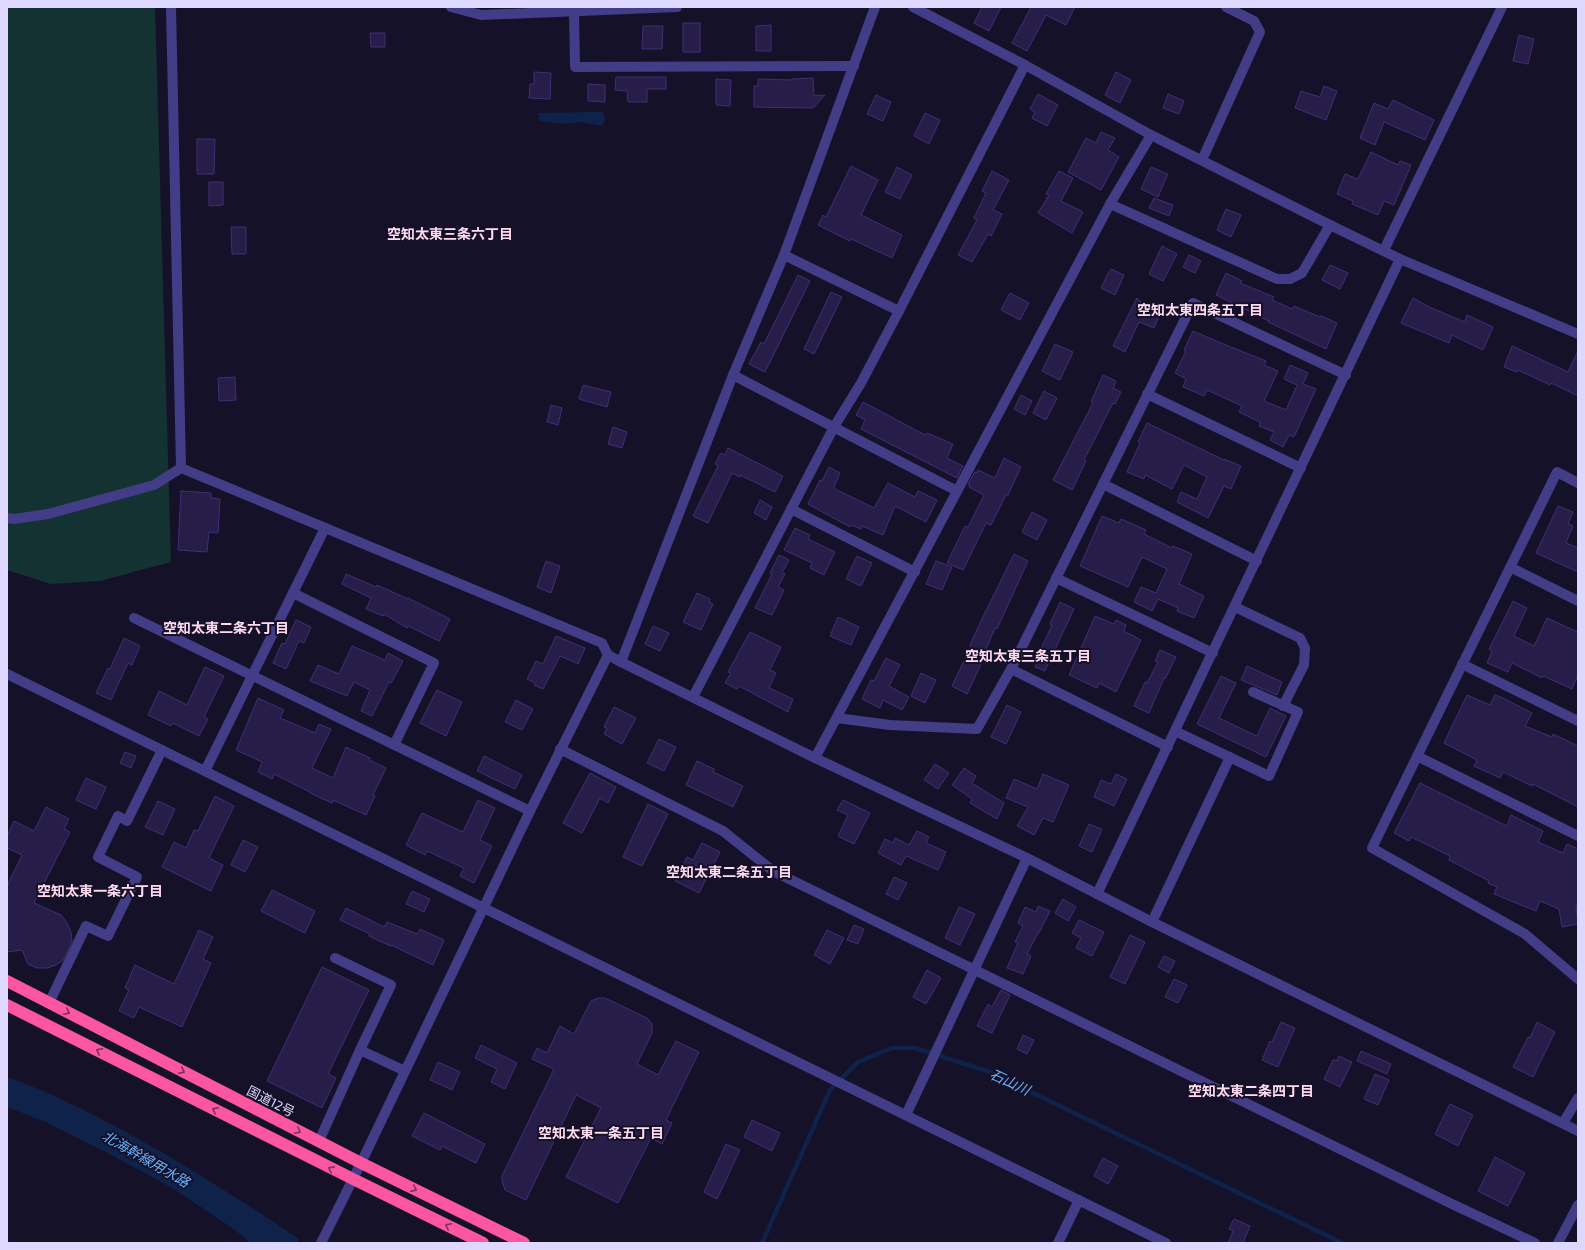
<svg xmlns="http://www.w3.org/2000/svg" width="1585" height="1250" font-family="'Exo 2','Noto Sans JP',sans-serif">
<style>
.green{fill:#143232}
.water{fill:#0e224a}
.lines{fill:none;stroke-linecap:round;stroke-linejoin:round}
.stream{stroke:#0e224a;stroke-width:4.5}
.building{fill:#271d49;stroke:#402f74}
.minor{stroke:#423d86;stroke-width:10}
.highway{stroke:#fb569f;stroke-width:12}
.oneway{stroke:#7c305e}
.labels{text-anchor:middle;stroke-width:4;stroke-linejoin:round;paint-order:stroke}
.street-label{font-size:13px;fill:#ded8fe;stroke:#151128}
.neighbourhood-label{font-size:14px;font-weight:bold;fill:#fedaf0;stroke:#151128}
.water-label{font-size:14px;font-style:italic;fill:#69b2fc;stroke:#151128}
</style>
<rect width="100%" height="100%" fill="#151128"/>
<path class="green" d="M7,7H155L171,562L100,581L51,584L7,570Z"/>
<g class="water">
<path d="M590,112H603L605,121L602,126L580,122L565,124L539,121L538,113Z"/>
<path d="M7,1077C48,1091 87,1111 126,1132C186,1165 243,1201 299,1239L296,1243H251L232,1228L174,1189L104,1151L48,1123L7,1107Z"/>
</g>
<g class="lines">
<path class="stream" d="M762,1243L830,1090L858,1062L892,1048H915L990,1072L1342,1243"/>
</g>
<g class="building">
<path d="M982,7H1001L989,31L974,23Z"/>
<path d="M1031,7H1075L1066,25L1046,15L1027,51L1012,43Z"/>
<rect x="683" y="23" width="17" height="29"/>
<path d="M771,25V51H756V26Z"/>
<path d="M643,26H663L662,49H642Z"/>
<path d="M370,33H385V47H371Z"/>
<path d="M1519,35L1534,39L1528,64L1513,61Z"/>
<path d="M534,72L551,73L550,99L529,98L530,84H534Z"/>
<path d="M1116,72L1131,80L1120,103L1105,95Z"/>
<path d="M616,77H666V89H647V102H628L627,91L615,90Z"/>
<path d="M813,78L814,96L825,95L813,108L754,107V86H758V79L792,80V79Z"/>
<path d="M716,79L731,80L730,106L716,105Z"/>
<path d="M588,84L605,85V102L588,101Z"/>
<path d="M1324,86L1337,91L1326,120L1295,108L1301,91L1320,97Z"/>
<path d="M1038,94L1058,105L1047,126L1032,118L1035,112L1030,109Z"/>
<path d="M1168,94L1184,101L1179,114L1163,108Z"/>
<path d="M876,95L891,102L883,121L867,114Z"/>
<path d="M1393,100L1434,120L1425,140L1384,122L1375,145L1360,138L1374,103L1388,109Z"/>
<path d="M925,113L940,120L929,144L914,136Z"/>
<path d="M1101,132L1115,138L1108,150L1119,157L1101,190L1068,172L1086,138L1096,143Z"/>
<path d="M197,139H215L214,174H197Z"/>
<path d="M1371,152L1398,165L1400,161L1411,165L1394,205L1384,201L1378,215L1352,204L1353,201L1337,194L1345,174L1358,179Z"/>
<path d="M851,166L878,180L861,215L902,235L892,258L851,239L850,241L818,225L823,215L826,217Z"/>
<path d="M897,167L912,175L900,199L885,192Z"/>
<path d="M1151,167L1168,174L1158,197L1141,189Z"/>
<path d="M992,171L1009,180L993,210L1002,214L991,236L988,234L972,262L958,255L977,220L974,218L986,193L982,191Z"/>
<path d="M1059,171L1073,178L1061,201L1083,212L1072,233L1038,213L1049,195L1046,194Z"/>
<path d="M209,182H223V205L209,206Z"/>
<path d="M1154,198L1173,205L1169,216L1149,208Z"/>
<path d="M1226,209L1241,215L1231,237L1217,230Z"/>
<path d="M231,227H246V254H232Z"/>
<path d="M1162,246L1177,254L1163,281L1149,274Z"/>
<path d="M1189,255L1201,261L1195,273L1183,267Z"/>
<path d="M1330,265L1348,273L1340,289L1322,280Z"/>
<path d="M1111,269L1124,275L1115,295L1101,288L1108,273L1109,274Z"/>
<path d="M1226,273L1242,281L1240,283L1274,297L1272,300L1292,309L1294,306L1320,317L1321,316L1337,323L1326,349L1268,322L1269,321L1249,312V311L1216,295Z"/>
<path d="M798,275L810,281L765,372L749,364L761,342L764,344Z"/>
<path d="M831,292L842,297L814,354L804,349Z"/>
<path d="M1010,293L1029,303L1020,320L1001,310Z"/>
<path d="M1137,298L1144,305L1161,312L1154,328L1139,322L1125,352L1113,346Z"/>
<path d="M1413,298L1429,307L1465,322L1467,315L1493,327L1483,350L1452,335L1449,343L1401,323Z"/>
<path d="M1193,331L1216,341L1266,361L1264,365L1278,371L1264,401L1286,410L1297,385L1284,379L1290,365L1308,373L1303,384L1316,389L1294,437L1289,435L1283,447L1270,440L1274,432L1259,426L1260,422L1239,412L1242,406L1207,390L1204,396L1183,387L1186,379L1175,373L1186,351L1184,350Z"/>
<path d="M1055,344L1073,352L1060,380L1042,371Z"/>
<path d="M1512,346L1568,372L1578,351V396L1551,383L1550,385L1518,370L1517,372L1504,367Z"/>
<path d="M1103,375L1116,381L1113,388L1121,392L1115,404L1113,403L1084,460L1086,461L1072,490L1053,480L1093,403L1091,402Z"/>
<path d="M235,377L236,400L219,401L218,378Z"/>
<path d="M583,385L611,392L607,407L579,399Z"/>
<path d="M1044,391L1057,398L1046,420L1033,413Z"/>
<path d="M1021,395L1032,401L1025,415L1014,409Z"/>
<path d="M863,402L925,435L927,433L953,444L947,458L963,466L957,478L861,429L865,420L856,415Z"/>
<path d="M551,405L562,408L558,425L547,422Z"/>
<path d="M1147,423L1224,460V459L1241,466L1231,489L1224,486L1208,518L1177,502L1181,492L1197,499L1207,477L1184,465L1172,489L1145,475L1144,479L1127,472L1140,443L1138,442Z"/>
<path d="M613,427L627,432L622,448L608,444Z"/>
<path d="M728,448L783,476L775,492L740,475V477L732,473L708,523L693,516L718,466L715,464L721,453L725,455Z"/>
<path d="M1004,458L1021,467L1008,495H1006L991,525L986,523L963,570L947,563L965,526L968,527L984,495L969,487L970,485L968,484L975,472L977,473L978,470L995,478Z"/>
<path d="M829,467L840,473L834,487L835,489L874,508L888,483L915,497L918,491L937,500L926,522L895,506L883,535L862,526L861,529L852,525L850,527L808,504L820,480L822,481Z"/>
<path d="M181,491L211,493V498L220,499L218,533L209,532L207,552L178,550Z"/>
<path d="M760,500L772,507L766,520L754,513Z"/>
<path d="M1558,506L1573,512L1568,524L1573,526L1566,543L1578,548V572L1536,553Z"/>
<path d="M1032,512L1047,520L1037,540L1022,532Z"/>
<path d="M1102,516L1119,523L1121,519L1146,530L1144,534L1172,548L1173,546L1192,554L1179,584L1204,596L1194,618L1177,611L1178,608L1158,599L1152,611L1134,602L1141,587L1156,593L1167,569L1142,557L1128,587L1080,566Z"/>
<path d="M795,528L810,535L808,539L835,552L824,575L810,568L812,563L784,550Z"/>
<path d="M1014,554L1028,561L997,629L995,628L981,661L982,662L967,694L952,686L971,646L970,645L979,625Z"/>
<path d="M779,555L789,560L782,573L785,574L778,587L784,590L772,615L755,608L772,574L770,573Z"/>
<path d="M857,556L872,563L861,586L846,579Z"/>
<path d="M546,561L560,566L551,593L537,587Z"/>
<path d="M936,561L952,567L942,590L926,584Z"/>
<path d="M346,574L376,587L377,585L408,599V598L450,619L439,641L408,626L407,628L384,614L383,616L366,609L371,598L342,584Z"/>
<path d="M697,593L710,599L709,602L713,604L701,630L683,622Z"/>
<path d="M1513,601L1527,608L1514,636L1534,646L1547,618L1578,632V675L1572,689L1543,676L1542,678L1512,663L1508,672L1487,663L1492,651L1489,649Z"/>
<path d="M1060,602L1074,609L1045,671L1035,667L1040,654L1039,653L1052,625L1050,624Z"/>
<path d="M1095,616L1114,624L1116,620L1126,625L1124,631L1141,640L1116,692L1099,683L1097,688L1069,675Z"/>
<path d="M838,617L859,627L851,645L830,636Z"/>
<path d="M296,620L311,627L304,643L299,641L286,669L273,663L282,643L285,644Z"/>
<path d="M653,626L669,633L660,651L645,644Z"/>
<path d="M750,632L781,647L770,670L776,673L769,688L793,699L788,712L739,686L737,689L725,683L731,673L728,672Z"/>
<path d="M556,636L585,648L578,664L560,656L543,689L534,685L535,683L527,679L536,661L543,664Z"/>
<path d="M124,638L140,646L132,665L128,663L111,700L96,693L108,668L110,669Z"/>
<path d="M352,646L385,660L388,653L403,661L391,683L389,682L372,716L361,711L370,690L354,682L347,696L310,681L318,665L339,674Z"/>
<path d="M1160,650L1176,657L1165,679L1164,678L1149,713L1134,706L1145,682L1147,683L1158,662L1155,661Z"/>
<path d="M886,658L900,665L889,686L909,697L902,710L883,700L880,708L862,699L871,680L874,681Z"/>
<path d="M1247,666L1282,682L1277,695L1241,680Z"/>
<path d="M205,667L224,676L204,717L208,719L199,736L173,723L171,726L148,715L159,691L187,705Z"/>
<path d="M921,673L936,680L925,703L911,696Z"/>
<path d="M1221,676L1236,683L1219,718L1257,736L1270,708L1286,716L1266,757L1197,724Z"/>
<path d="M437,690L462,702L446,736L420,723Z"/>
<path d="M1467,695L1490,705L1495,695L1503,698L1532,713L1525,726L1552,737L1553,734L1578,746V807L1533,784L1532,786L1503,772L1500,778L1474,766L1477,760L1444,743Z"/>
<path d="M258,698L284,710L280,718L315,733L319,724L331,729L312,768L333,778L346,747L370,758L369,760L386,768L373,795L375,796L366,815L333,800L332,803L310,793V792L274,774L272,779L258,772L262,762L236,750Z"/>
<path d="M516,700L533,709L522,730L505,722Z"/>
<path d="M1007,705L1021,712L1006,744L991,737Z"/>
<path d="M614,707L636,718L622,744L604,734L607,728L604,727Z"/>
<path d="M659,739L676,747L664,771L647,763Z"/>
<path d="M125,752L136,756L131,768L120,763Z"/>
<path d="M484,756L522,775L515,789L477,771Z"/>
<path d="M697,761L714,769L713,772L743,786L733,807L686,785Z"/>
<path d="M935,764L949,773L938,789L924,780Z"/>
<path d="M964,768L976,776L972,783L1004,803L997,819L970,803L972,799L952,785Z"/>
<path d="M590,773L616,787L608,803L600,798L582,833L563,823Z"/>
<path d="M1043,774L1069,785L1053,822L1043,818L1034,835L1017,826L1028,807L1006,798L1014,779L1037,789Z"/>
<path d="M1116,774L1127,779L1114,806L1094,797L1101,780L1111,784Z"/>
<path d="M86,778L106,787L96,809L76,800Z"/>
<path d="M1420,783L1507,826L1511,815L1543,831L1538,842L1563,853L1567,844L1578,849V901L1576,906L1578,924L1562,927L1559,909L1540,901L1536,911L1494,894L1497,887L1488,883L1489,881L1449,860L1450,856L1411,837L1409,841L1394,833Z"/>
<path d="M215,796L234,806L209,858L223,865L211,891L162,867L174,842L186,848L194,830L198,831Z"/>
<path d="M478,800L495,808L480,840L492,846L474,883L460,876L464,868L427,851L425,855L406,845L422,813L463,832Z"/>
<path d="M843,800L870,813L854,844L838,836L848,815L837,810Z"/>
<path d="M158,801L175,809L163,835L145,827Z"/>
<path d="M648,804L668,814L642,866L623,857Z"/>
<path d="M46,807L69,819L64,829L70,832L34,903L61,915L67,923L71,932L72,941L63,960L56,965L47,968H37L28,964L22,950L7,952V886L22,855L7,848V836L14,821L34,831Z"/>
<path d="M1089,824L1102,829L1092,852L1079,846Z"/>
<path d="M917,831L929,837L926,843L946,852L938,870L906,856L901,865L878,853L885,839L893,843L895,838L909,845Z"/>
<path d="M243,840L258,847L245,872L231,865Z"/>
<path d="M702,843L720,852L699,893L675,881L687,857L693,860Z"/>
<path d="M894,877L907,883L898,900L886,894Z"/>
<path d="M272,890L315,911L305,933L261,911Z"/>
<path d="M412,891L430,899L424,912L406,904Z"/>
<path d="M1063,899L1076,907L1068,921L1055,913Z"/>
<path d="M1038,906L1050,911L1039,933H1038L1027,954L1031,956L1023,974L1007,968L1018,943L1015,942L1023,926L1018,923L1025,907L1036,912Z"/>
<path d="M959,907L975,914L960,945L945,938Z"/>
<path d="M346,908L384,927L387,922L417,934L420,929L444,940L433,965L391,945V946L379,941L369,936L370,934L340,920Z"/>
<path d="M1079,920L1104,932L1092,956L1076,948L1081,938L1072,933Z"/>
<path d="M854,925L864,929L858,944L847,940Z"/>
<path d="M199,930L213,937L203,959L211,963L182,1027L139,1007L134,1018L119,1011L129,990L125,988L135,965L174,984Z"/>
<path d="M827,930L844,938L830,964L814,955Z"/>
<path d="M1130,935L1145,942L1125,984L1110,977Z"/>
<path d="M1164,956L1175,961L1169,973L1158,967Z"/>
<path d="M322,967L369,990L328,1074L336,1078L322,1108L267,1081Z"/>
<path d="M927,970L941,978L926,1004L913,997Z"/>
<path d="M1174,979L1187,985L1178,1003L1165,997Z"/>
<path d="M1001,990L1010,995L992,1033L977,1026L988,1004L992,1007Z"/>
<path d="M598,998H605L647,1018L652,1024V1033L637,1064L658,1075L676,1041L699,1052L666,1120L672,1123L662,1144L651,1138L618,1203L566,1177L601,1108L576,1095L526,1200L505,1190L502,1181V1176L554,1069L532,1059L537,1048L547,1053L560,1026L574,1034L591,1001Z"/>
<path d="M1281,1022L1295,1028L1278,1067L1262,1060L1270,1041L1272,1042Z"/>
<path d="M1537,1022L1555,1032L1533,1077L1513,1067L1528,1037L1530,1038Z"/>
<path d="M1023,1035L1034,1040L1027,1054L1017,1049Z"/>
<path d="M481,1045L517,1063L505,1089L491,1082L497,1069L475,1058Z"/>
<path d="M1361,1051L1391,1064L1387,1074L1357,1061Z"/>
<path d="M1339,1056L1352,1062L1340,1087L1324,1079L1333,1060L1337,1061Z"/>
<path d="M438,1062L460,1072L452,1090L430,1080Z"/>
<path d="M1375,1074L1389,1080L1378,1105L1364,1099Z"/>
<path d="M1450,1104L1473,1115L1458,1146L1435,1134Z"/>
<path d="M424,1113L485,1144L476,1163L442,1146L440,1150L412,1136Z"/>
<path d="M752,1120L780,1133L772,1151L744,1137Z"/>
<path d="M726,1144L740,1150L717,1199L704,1192Z"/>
<path d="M1495,1157L1525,1173L1508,1206L1478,1191Z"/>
<path d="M1103,1158L1118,1166L1108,1184L1094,1176Z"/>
<path d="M1234,1219L1250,1226L1243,1243H1228L1233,1231L1229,1229Z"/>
</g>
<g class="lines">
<g class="minor">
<path d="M171,7L181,468"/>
<path d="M451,7L481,15L677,7"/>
<path d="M913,7L1025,65L1151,135L1330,225L1400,259L1578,334"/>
<path d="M574,11L575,67L854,66"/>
<path d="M1202,160L1260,32L1254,21L1226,7"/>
<path d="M1110,204L1277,279H1290L1302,273L1330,225"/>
<path d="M1384,250L1502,7"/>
<path d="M784,255L899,311"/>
<path d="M733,375L957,491"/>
<path d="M1147,394L1301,468"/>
<path d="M181,468L602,643L608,655L621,662L815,758L1027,858L1152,922L1578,1131"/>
<path d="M1578,483L1557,472L1372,848L1525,934L1578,979"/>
<path d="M1103,484L1257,561"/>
<path d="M791,509L915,572"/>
<path d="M7,518L14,519L48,514L154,485L181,468"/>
<path d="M1510,567L1578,601"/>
<path d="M1056,578L1213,653"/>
<path d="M293,593L434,663L394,745"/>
<path d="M1235,607L1300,638L1305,648L1304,665L1283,706"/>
<path d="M134,618L530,811"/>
<path d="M621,662L733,375L784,255L875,7"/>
<path d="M1462,664L1578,721"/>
<path d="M1011,669L1168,747"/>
<path d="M7,674L1166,1243"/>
<path d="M693,697L834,427L861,383L899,311L1025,65"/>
<path d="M837,718L890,725L977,729L1011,669L1193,303L1346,375"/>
<path d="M1175,731L1269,776L1298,712L1253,692"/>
<path d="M560,749L723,831L773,871L1452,1204L1535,1243"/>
<path d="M1417,756L1578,836"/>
<path d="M815,758L1110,204L1151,135"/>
<path d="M205,771L325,528"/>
<path d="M1097,894L1400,259"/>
<path d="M1152,922L1230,757"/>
<path d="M335,958L391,985L360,1050L405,1071"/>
<path d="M49,1003L86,926L108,936L137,877L98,857L118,816L127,821L162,750"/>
<path d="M906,1115L1027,858"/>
<path d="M1563,1123L1578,1098"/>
<path d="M319,1141L360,1050"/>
<path d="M321,1243L361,1163L530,811L608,655"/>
<path d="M1058,1243L1079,1200"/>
<path d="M1558,1243L1578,1205"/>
</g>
<g class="highway">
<path d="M7,981L361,1163L524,1243"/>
<path d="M7,1005L353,1179L483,1243"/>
</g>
</g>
<defs><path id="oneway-chevron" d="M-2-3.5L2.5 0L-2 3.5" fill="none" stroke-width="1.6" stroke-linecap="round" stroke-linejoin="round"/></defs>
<g class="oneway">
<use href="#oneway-chevron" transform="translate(67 1012) rotate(27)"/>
<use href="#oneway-chevron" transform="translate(99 1051) rotate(-153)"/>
<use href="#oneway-chevron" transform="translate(182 1071) rotate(27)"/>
<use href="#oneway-chevron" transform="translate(215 1110) rotate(-153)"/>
<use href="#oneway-chevron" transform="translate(298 1131) rotate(27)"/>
<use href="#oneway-chevron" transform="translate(331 1169) rotate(-153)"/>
<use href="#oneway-chevron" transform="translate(414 1189) rotate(26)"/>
<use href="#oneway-chevron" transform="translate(448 1226) rotate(-154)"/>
</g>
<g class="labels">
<g class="street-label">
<text transform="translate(271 1101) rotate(27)" y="5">国道12号</text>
</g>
<g class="neighbourhood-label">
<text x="450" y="239">空知太東三条六丁目</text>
<text x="1200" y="315">空知太東四条五丁目</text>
<text x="226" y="633">空知太東二条六丁目</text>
<text x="1028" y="661">空知太東三条五丁目</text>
<text x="729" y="877">空知太東二条五丁目</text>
<text x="100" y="896">空知太東一条六丁目</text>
<text x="1251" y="1096">空知太東二条四丁目</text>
<text x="601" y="1138">空知太東一条五丁目</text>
</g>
<g class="water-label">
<text transform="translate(1010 1082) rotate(25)" y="5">石山川</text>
<text transform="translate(146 1159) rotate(30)" y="5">北海幹線用水路</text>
</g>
</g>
<rect width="1585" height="1250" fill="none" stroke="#ded8fe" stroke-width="16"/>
</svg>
